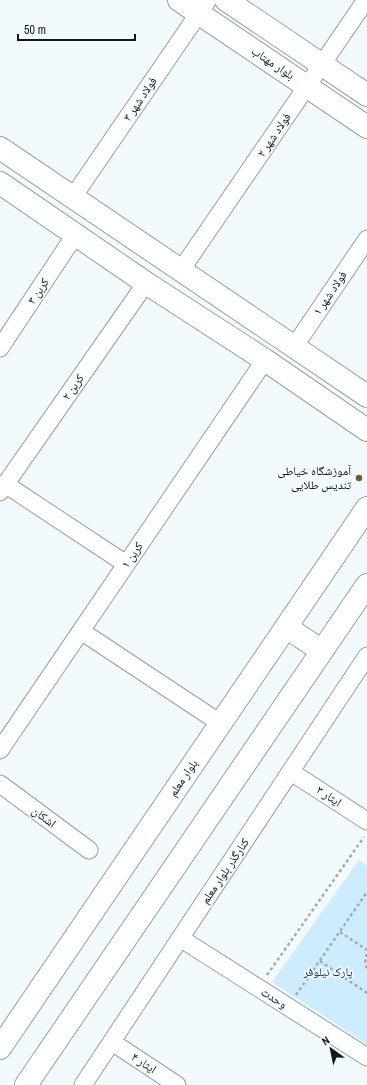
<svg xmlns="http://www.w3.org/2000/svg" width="367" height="1085" font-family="'Archivo Narrow','Noto Naskh Arabic',sans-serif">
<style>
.green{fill:#cdecfe}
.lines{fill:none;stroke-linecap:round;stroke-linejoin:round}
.street-casing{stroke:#96a1a8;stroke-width:19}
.secondary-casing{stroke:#96a1a8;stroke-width:24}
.path{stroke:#a4aaad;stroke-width:2.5;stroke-dasharray:3 3;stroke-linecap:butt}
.street{stroke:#fff;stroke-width:17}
.secondary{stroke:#fff;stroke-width:22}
.poi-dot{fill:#735c2c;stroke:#f3fafe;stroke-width:1.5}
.labels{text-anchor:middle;stroke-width:3.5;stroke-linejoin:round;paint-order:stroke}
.street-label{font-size:12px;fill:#121618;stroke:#f3fafe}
.poi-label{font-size:12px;fill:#121618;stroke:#f3fafe;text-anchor:end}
.park-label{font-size:12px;fill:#043146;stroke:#f3fafe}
</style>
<rect width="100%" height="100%" fill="#f3fafe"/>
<path class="green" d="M359,860L367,866V1044L272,982Z"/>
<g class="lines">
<defs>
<g id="street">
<path d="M73,197L208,0"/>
<path d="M181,270L366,0"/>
<path d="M294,347L367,239"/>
<path d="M0,348L75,235"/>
<path d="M5,484L126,564"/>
<path d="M0,492L146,283"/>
<path d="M81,631L220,723"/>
<path d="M0,750L265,360"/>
<path d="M291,772L367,821"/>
<path d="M0,784L89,850"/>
<path d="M180,938L367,1057"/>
<path d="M112,1042L177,1085"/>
<path d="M83,1085L367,656"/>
</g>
<g id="secondary">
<path d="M179,0L367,127"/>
<path d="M226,0L367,95"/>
<path d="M0,148L367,396"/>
<path d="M0,183L146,283L265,360L367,430"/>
<path d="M286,627L322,651"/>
<path d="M0,1048L367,508"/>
<path d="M26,1085L367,585"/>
</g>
</defs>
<use href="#street" class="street-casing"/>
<use href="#secondary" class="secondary-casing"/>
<g class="path">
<path d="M340,932L367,950"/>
<path d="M367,954L365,958L367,971"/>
<path d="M320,961L367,993"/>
<path d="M267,975L364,837"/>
<path d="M296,995L367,892"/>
</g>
<use href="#street" class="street"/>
<use href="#secondary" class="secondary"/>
</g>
<circle class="poi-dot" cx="359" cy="478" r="4"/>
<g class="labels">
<g class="street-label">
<text transform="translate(273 63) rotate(34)" y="4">بلوار مهتاب</text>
<text transform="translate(140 99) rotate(-56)" y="4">فولاد شهر ۳</text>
<text transform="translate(274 135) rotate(-56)" y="4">فولاد شهر ۲</text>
<text transform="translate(38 291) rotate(-56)" y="4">کربن ۳</text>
<text transform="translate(330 293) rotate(-56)" y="4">فولاد شهر ۱</text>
<text transform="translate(73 387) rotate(-55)" y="4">کربن ۲</text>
<text transform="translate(132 555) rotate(-56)" y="4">کربن ۱</text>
<text transform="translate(183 778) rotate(-56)" y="4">بلوار معلم</text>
<text transform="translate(329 796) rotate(33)" y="4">ایثار ۳</text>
<text transform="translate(44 817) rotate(37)" y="4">اشکان</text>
<text transform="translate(225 871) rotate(-56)" y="4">کنارگذر بلوار معلم</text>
<text transform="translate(274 998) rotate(32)" y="4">وحدت</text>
<text transform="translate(144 1063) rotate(34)" y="4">ایثار ۴</text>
</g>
<g class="poi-label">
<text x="351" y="475">آموزشگاه خیاطی<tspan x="351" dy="14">تندیس طلایی</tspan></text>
</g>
<g class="park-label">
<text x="328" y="976">پارک نیلوفر</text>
</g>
</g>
<g transform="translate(331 1049) rotate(327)" stroke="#f3fafe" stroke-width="3" paint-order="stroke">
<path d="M0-3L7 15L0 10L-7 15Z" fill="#121618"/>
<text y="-6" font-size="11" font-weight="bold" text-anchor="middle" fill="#121618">N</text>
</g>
<path d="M18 34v6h117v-6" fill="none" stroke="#121618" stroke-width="2"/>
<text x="24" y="34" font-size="12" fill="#121618" stroke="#f3fafe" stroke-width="3" paint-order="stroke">50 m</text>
</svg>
